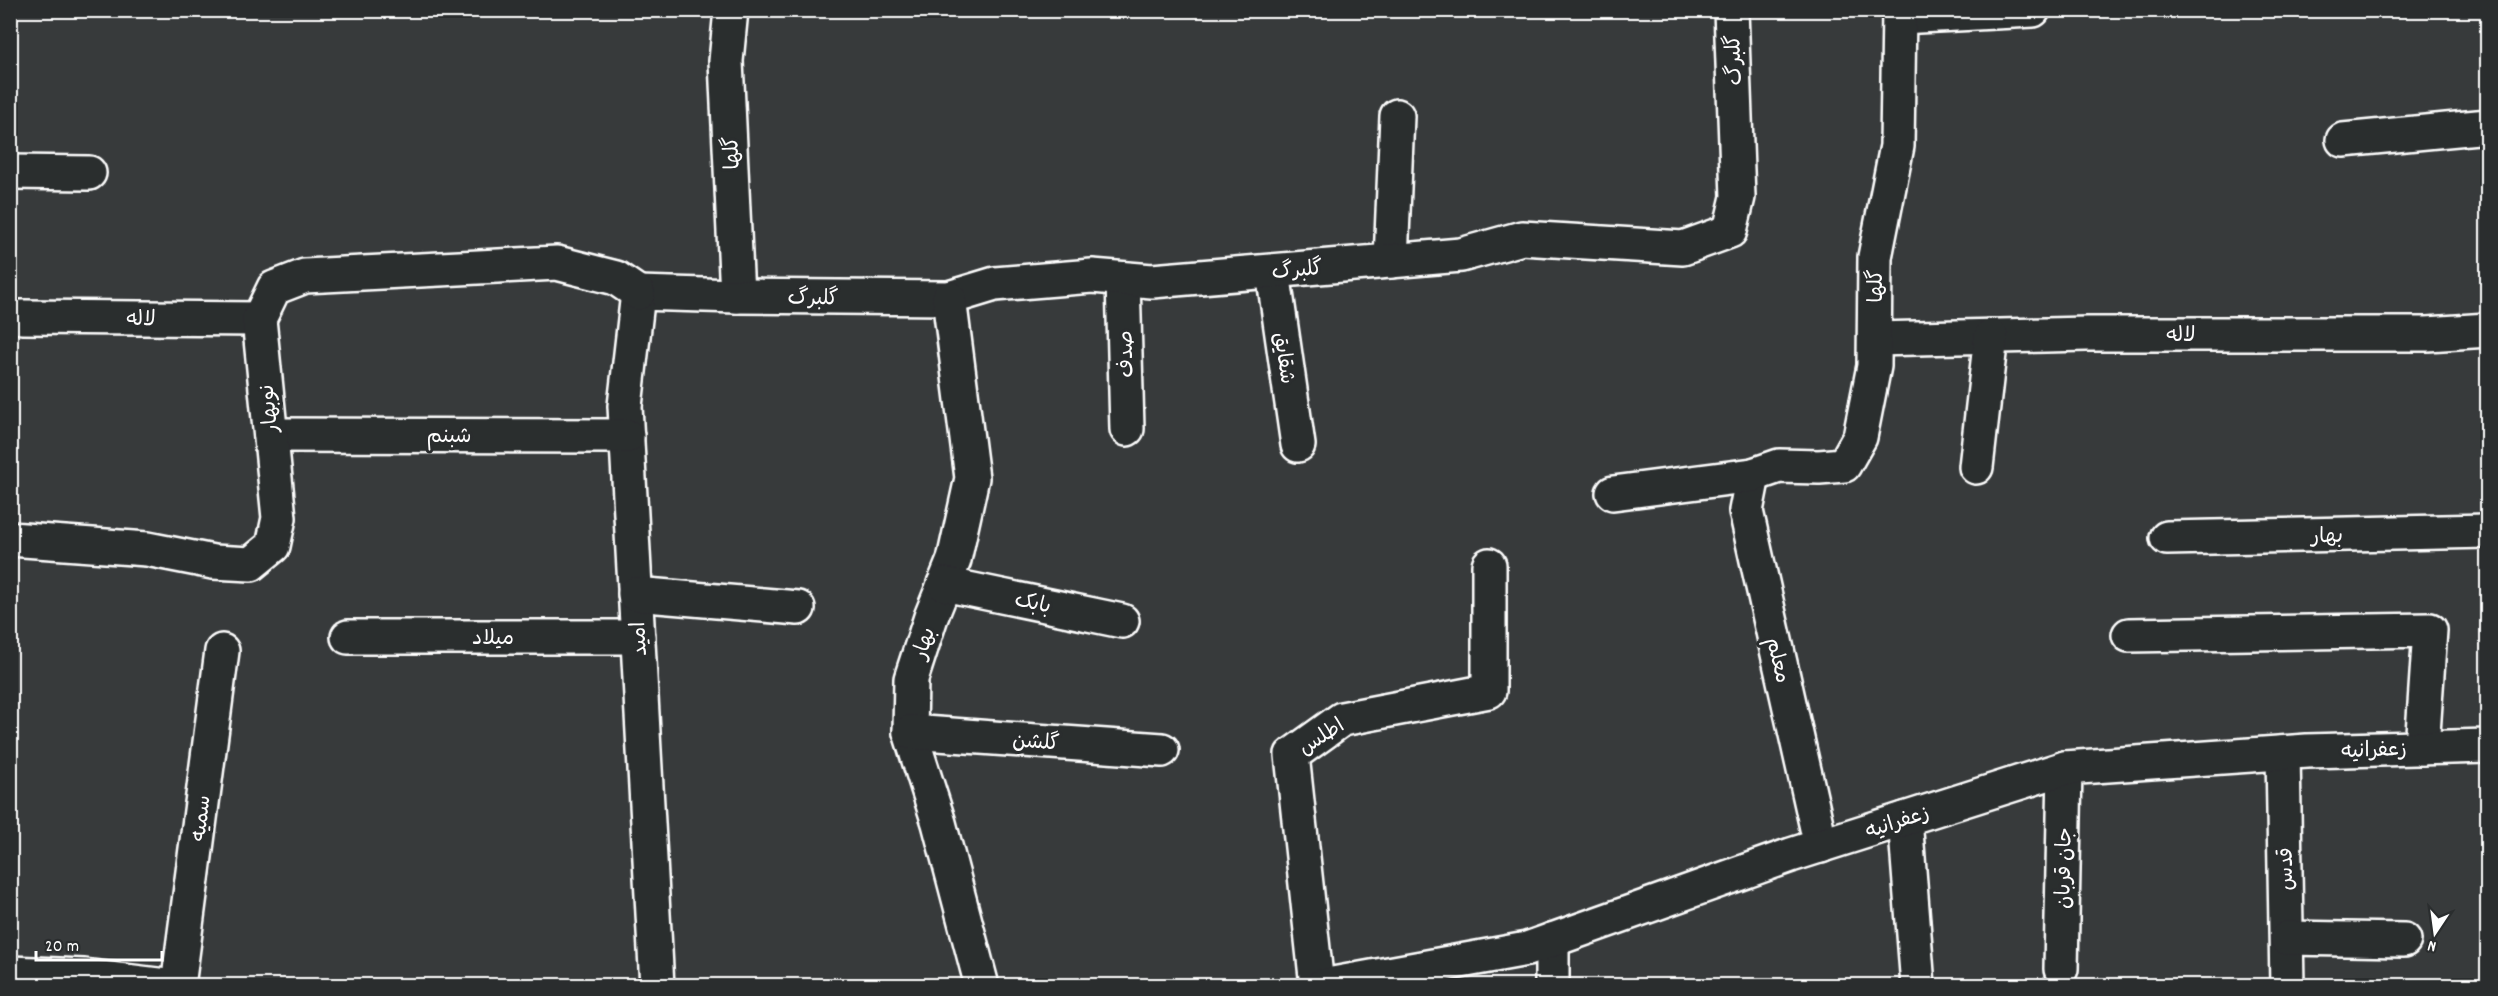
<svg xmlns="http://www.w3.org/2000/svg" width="2498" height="996" font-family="Dekko,'Playpen Sans Arabic',sans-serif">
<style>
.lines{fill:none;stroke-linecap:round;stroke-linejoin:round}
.minor-casing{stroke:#fff;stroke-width:38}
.minor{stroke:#2a2d2e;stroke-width:33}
.labels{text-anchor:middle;stroke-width:6;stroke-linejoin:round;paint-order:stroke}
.street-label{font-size:21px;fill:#fff;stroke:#2a2d2e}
</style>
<rect width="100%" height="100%" fill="#373a3b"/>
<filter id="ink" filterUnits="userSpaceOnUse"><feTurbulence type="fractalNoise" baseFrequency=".0167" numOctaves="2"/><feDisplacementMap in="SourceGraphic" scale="12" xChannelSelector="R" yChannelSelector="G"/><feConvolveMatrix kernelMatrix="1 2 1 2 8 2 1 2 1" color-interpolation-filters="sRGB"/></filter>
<g filter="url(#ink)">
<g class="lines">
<defs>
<g id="minor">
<path d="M731,10L726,61L737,296"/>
<path d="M1899,17L2033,10"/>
<path d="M2343,140L2488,126"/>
<path d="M10,172L89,173"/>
<path d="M1391,261L1397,116"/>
<path d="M1273,272L1298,445"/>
<path d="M1123,279L1127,429"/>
<path d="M638,293L737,296L949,298L995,284L1092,276L1152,281L1461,255L1522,238L1683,248L1730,231L1738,197L1731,10"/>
<path d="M638,293L625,406L657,986"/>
<path d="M949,298L972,478L954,560L931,617L911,679L910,732L939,823L982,986"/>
<path d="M22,317L259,319"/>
<path d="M1875,339L2087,334H2427L2488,330"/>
<path d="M271,435L627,436"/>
<path d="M1976,467L1991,336"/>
<path d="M1753,475L1746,511L1821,846"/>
<path d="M1613,493L1753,475L1779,466L1819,467L1844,465L1860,437L1874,366L1875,257L1897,146L1899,10"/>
<path d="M2167,538L2488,531"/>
<path d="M10,539L147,549L213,562L251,564L273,546L279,518L259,319L274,288L305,276L557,263L616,278L638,293"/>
<path d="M944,584L1122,621"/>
<path d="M635,594L798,608"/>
<path d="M2129,635L2430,630L2422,748"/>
<path d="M348,637H638"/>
<path d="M910,732L1162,750"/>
<path d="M2283,753L2287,986"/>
<path d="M1905,819L1918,986"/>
<path d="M2287,938L2404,940"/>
<path d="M1552,940V986"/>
<path d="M2061,969L2065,768"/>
<path d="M10,973L84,976L166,986"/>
<path d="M178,986L222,651"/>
<path d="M1317,986L1292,755L1342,719L1489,691V565"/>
<path d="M1322,986L1527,949L1791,855L2065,768L2307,751L2488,746"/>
</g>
</defs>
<use href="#minor" class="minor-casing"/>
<use href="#minor" class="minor"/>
</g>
</g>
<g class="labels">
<g class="street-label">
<text transform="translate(1733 60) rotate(-92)" y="7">گلبرگ</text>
<text transform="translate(731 153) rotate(-93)" y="7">گلها</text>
<text transform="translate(1297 269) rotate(-5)" y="7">گلبرگ</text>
<text transform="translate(1875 286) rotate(-90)" y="7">گلها</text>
<text transform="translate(813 297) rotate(1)" y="7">گلبرگ</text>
<text transform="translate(141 318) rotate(1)" y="7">لاله</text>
<text x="2181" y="341">لاله</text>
<text transform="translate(1125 354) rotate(-91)" y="7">صدف</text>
<text transform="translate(1285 358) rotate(82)" y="7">شقایق</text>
<text transform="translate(268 409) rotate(-96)" y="7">نوبهار</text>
<text x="449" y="442">شبنم</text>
<text transform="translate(2327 535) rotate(-1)" y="7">بهار</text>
<text transform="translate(1033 602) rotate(12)" y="7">بابک</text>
<text x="493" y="644">میلاد</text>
<text transform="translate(638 639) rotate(-93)" y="7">امید</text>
<text transform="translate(923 643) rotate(-72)" y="7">بهار</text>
<text transform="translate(1779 660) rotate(77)" y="7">معلم</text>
<text transform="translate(1321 736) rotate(-33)" y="7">اطلس</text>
<text transform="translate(1036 741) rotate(4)" y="7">گلشن</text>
<text transform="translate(2374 749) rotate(-2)" y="7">زعفرانیه</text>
<text transform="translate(200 818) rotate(-83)" y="7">سمیه</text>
<text transform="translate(1897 821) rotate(-18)" y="7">زعفرانیه</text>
<text transform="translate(2063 868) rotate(-89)" y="7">جان قربان</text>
<text transform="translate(2285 869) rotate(-91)" y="7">قدس</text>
</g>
</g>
<rect width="2498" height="996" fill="none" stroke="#2a2d2e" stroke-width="36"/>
<rect x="18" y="18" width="2462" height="960" fill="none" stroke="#fff" stroke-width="2" filter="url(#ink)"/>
<g transform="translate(2435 933) rotate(193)" stroke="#2a2d2e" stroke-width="4.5" paint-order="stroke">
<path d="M0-4.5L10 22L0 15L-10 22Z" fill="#ffffff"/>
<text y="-9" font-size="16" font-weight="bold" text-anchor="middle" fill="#ffffff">N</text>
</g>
<path d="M36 951v9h126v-9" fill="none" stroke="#ffffff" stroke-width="3"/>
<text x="45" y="951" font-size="18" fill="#ffffff" stroke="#2a2d2e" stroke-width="4.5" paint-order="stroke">20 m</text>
</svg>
